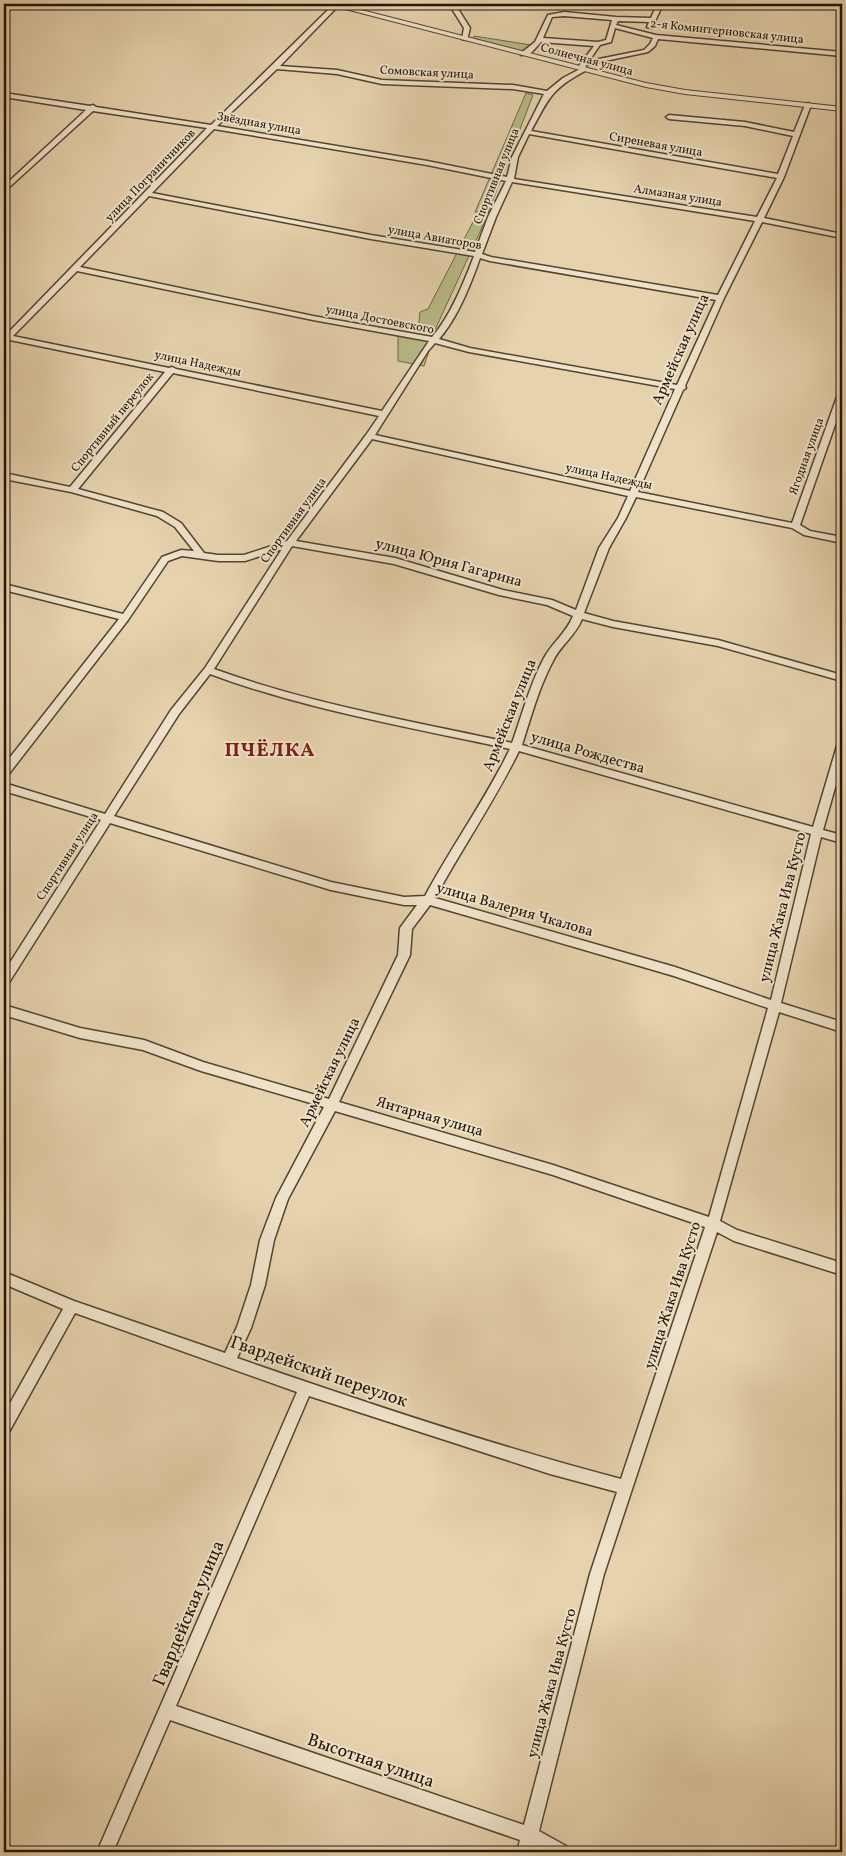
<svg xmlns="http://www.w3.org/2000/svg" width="846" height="1856" font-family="Vollkorn,serif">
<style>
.green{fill:#b8bb87;stroke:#6c6848}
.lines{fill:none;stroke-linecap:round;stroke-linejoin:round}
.minor-casing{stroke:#524431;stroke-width:3}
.tertiary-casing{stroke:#524431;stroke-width:2}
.minor{fill:#efe2ca;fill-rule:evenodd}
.tertiary{fill:#efe2ca;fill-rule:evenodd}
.labels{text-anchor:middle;stroke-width:4;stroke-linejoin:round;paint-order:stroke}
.far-street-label{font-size:12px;fill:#201408;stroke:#efe2ca}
.street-label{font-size:15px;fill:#201408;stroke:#efe2ca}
.near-street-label{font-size:18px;fill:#201408;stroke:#efe2ca}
.district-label{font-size:20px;font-weight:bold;letter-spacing:1px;fill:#7a1f14;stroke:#efe2ca}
</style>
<rect width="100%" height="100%" fill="#e6d2ad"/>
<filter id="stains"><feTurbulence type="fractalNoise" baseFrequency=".004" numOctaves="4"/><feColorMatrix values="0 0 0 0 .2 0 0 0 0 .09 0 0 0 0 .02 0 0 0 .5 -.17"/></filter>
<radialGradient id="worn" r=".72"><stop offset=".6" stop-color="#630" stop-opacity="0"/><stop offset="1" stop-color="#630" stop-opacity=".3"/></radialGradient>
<g class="green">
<path d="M474,36L531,45L530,48L523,52L473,38Z"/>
<path d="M526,93L533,95L488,213L475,212Z"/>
<path d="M475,218L485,221L434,332L418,331L420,312L428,309Z"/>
<path d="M406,333L432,342L424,366L398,361V336Z"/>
</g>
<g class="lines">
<defs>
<g id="minor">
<path d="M334,4H340L280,66L337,70L382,80L513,85L547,91L563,78L580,69L579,66L594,46L541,42L531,53L521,55V53L535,42L548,15L564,12L616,17L651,18L657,4H663L652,28L647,27L649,22L618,21L616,25L656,35L842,52V56L658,39L655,46L648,52L586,65L585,71C551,89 549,98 531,131L778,174L793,136L745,126L669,119L666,117L669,115L745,122L794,132L805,105L808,103L811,105L784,177L764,218L842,234V238L762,222L724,298L685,386L686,388L683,390L638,492L792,523L838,394L842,392V405L800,525L810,531L842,537V543L804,535L792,528L636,497L626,518L609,548L584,613L613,621L718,640L842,675V681L718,646L613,627L582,619C576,635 560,646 553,661C539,687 531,717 522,745L813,827L837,746L842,743V763L823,830L842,835V843L821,837L781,1003L842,1022V1032L779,1012L720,1221L737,1230L842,1263V1275L734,1241L717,1232L604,1574L539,1831L566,1846L568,1852H544L535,1847L533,1852H517L520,1840L170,1720L113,1852H97L297,1392L75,1313L9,1432L4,1434V1414L63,1309L4,1284V1272L74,1301L225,1353L237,1327L251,1285L260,1240L276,1198L324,1107L201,1071L143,1050L80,1038L4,1015V1005L80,1028L144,1040L203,1062L329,1099L398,955L400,928L417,905H404L331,890L110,823L8,984L4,985V972L101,820L4,791V783L105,814L171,710L205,668L282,549L245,561H218L182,556L168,561L128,620L8,775L4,776V765L119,619L4,590V584L123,614L162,557L181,550L194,551L175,527L157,516L71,492L4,479V473L70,487L165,372L10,340L4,343V337L207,128L93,111L4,192V186L86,110L4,97V93L90,106L93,105L96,107L211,125ZM564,16L612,20L606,40L598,42L543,38L552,17ZM615,28L653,38L650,44L644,50L589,61L600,45L611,42ZM277,69L337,74L382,84L513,89L544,94L512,157L507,177L427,161L217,126ZM214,129L427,165L506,181L488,217L475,252L371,235L152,193ZM529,134L777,178L757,217L514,179L518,157ZM512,182L755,221L718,295L491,257L482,254L496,217ZM149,196L371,239L474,256C464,282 450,317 432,337L313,316L80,267ZM480,258L490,261L716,300L677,385L470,348L439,339C457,319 471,284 480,258ZM77,271L313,320L429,341L382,411L176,369L172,367L169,368L13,336ZM435,343L469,352L675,389L630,491L375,435L428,351ZM173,373L379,416L366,435L287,541L244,555H218L204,553L181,523L163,512L78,489ZM372,439L628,496L618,518L599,548L576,610L552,600L503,590L395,558L296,541ZM292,546L394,564L499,595L547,605L573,616C567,632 552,643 544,658C530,684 522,715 512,743C412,721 310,704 214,669ZM210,674C307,710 409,727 510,749C485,800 452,846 425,896L404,897L331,882L114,816L179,714ZM519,751L811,834L771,1000L675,967L435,898C462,848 494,802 519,751ZM430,905L674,976L768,1008L709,1217L553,1165L339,1102L410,955L412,929ZM335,1111L553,1175L705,1227L621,1479C492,1445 364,1402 237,1358L251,1328L265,1285L274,1240L288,1199ZM309,1396L550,1474L617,1492L590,1574L524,1825L176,1706Z"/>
<path d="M449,4H455L470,28L467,40L462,39L464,28Z"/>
</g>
<path id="tertiary" d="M326,4H338L646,83L685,90L842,107V111L685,94L646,87Z"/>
</defs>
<use href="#minor" class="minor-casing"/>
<use href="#tertiary" class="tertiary-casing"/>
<use href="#minor" class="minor"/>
<use href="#tertiary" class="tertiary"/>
</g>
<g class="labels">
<g class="far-street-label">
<text transform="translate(727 31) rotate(6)" y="4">2-я Коминтерновская улица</text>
<text transform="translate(587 59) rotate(15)" y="4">Солнечная улица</text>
<text transform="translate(427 72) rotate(3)" y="4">Сомовская улица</text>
<text transform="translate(259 123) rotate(10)" y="4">Звёздная улица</text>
<text transform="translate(656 144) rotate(10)" y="4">Сиреневая улица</text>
<text transform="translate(150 175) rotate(-46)" y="4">улица Пограничников</text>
<text transform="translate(496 176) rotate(-68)" y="4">Спортивная улица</text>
<text transform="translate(678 195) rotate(9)" y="4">Алмазная улица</text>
<text transform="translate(435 237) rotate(10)" y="4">улица Авиаторов</text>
<text transform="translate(380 319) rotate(11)" y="4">улица Достоевского</text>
<text transform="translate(198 363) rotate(12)" y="4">улица Надежды</text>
<text transform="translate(112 422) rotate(-51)" y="4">Спортивный переулок</text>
<text transform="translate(806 456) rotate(-70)" y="4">Ягодная улица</text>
<text transform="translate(609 476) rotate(12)" y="4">улица Надежды</text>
<text transform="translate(293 520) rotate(-54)" y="4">Спортивная улица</text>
<text transform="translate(67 856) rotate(-57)" y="4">Спортивная улица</text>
</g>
<g class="street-label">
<text transform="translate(680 349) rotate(-66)" y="5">Армейская улица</text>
<text transform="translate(449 562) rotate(15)" y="5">улица Юрия Гагарина</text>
<text transform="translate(509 715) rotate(-68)" y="5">Армейская улица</text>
<text transform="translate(588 752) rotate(16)" y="5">улица Рождества</text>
<text transform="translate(782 907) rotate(-76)" y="5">улица Жака Ива Кусто</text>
<text transform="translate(515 909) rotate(16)" y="5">улица Валерия Чкалова</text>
<text transform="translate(329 1072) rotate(-64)" y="5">Армейская улица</text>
<text transform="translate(430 1116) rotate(16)" y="5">Янтарная улица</text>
<text transform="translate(672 1295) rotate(-72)" y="5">улица Жака Ива Кусто</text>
<text transform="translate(551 1683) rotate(-75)" y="5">улица Жака Ива Кусто</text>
</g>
<g class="near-street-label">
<text transform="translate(319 1371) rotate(19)" y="6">Гвардейский переулок</text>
<text transform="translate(188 1613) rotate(-67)" y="6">Гвардейская улица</text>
<text transform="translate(371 1760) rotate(19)" y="6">Высотная улица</text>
</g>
<g class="district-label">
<text x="270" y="756">ПЧЁЛКА</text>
</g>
</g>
<rect width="846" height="1856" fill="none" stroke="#e6d2ad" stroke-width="20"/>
<rect x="5" y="5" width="836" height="1846" fill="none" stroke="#201408" stroke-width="2.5"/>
<rect x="10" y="10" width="826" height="1836" fill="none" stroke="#201408"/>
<rect width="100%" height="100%" filter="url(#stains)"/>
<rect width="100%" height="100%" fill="url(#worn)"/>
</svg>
